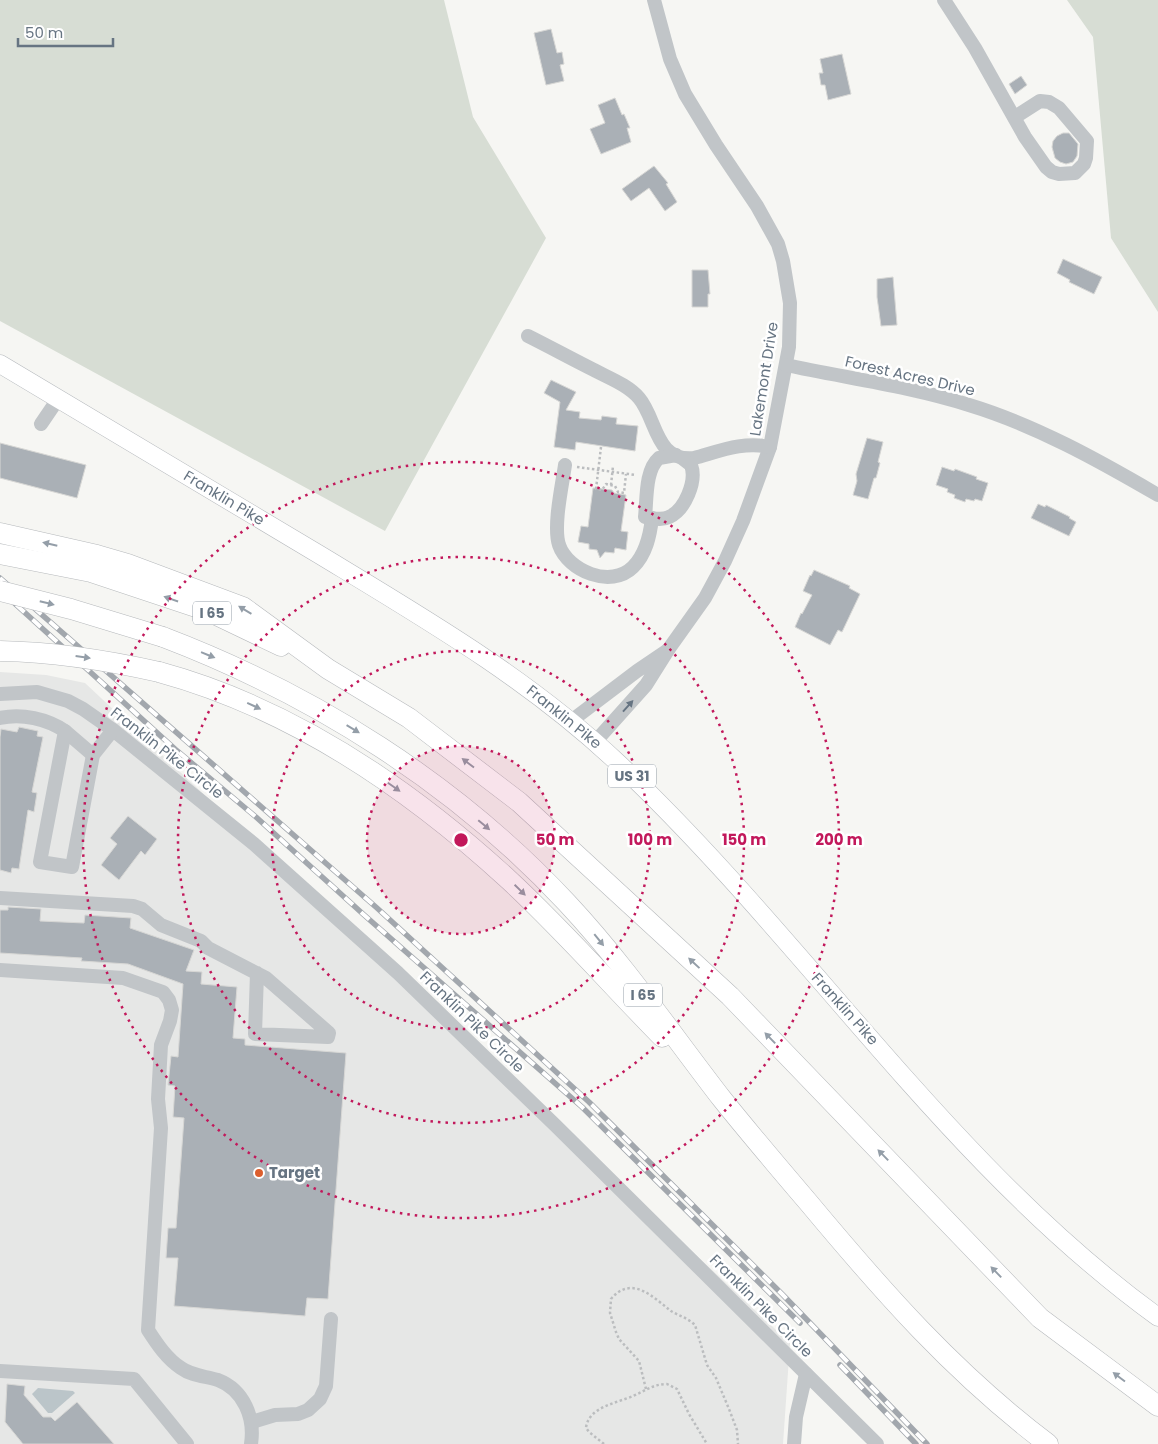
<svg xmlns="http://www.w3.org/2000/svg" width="1158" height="1444" font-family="Poppins,sans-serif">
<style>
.built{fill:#e6e7e6}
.green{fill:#d7ddd4}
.water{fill:#bbc5c9}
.building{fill:#aab0b6;stroke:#d7d7d5}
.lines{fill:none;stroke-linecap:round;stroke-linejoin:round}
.major-casing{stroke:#b4b8bc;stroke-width:19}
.highway-casing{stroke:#b6b9bc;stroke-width:21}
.path{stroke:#bbbdbf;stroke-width:2.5;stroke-dasharray:2.5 2.5;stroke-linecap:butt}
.minor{stroke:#c1c5c8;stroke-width:14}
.major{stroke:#fff;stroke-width:18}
.highway{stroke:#fff;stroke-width:20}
.rail-casing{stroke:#a2a7ad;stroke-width:5.5}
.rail{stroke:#fff;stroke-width:4;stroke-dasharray:11;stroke-linecap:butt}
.highway-bridge-casing{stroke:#b6b9bc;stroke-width:21;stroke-linecap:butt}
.highway-bridge{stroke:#fff;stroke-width:20}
.oneway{fill:#949ea8}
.oneway2{fill:#667482}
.ring{fill:none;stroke:#c2185b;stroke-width:2.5;stroke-dasharray:2.5 5}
.poi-dot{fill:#dc5e2d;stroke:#fff;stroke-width:2}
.labels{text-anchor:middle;stroke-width:5;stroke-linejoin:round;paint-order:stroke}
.shield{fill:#fff;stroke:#949ea8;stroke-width:1}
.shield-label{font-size:14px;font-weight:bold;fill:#667482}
.street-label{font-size:15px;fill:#667482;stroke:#fff}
.poi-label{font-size:15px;font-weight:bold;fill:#667482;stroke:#fff;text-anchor:start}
.centre{fill:#c2185b;stroke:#fff;stroke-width:2.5}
.ring-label{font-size:15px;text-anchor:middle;font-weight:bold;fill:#c2185b;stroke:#fff;stroke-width:5;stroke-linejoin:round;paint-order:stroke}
</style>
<rect width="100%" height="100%" fill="#f6f6f3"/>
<path class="built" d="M0,672L46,675L85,683L790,1343L783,1444H0Z"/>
<g class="green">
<path d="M0,0H444L473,117L546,238L385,531L0,321Z"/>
<path d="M1067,0H1158V312L1111,238L1093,37Z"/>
</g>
<path class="water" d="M38,1388L73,1391L75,1393L52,1413H48L32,1394Z"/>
<g class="building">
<path d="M551,29L557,53L562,52L564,64L560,65L564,81L546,85L534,33Z"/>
<path d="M842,54L851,94L828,100L825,85H821L819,73H823L820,59Z"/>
<path d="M1021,76L1027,85L1015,94L1009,84Z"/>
<path d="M615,98L622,115L624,114L630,128H627L631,142L601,154L590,129L605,123L598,105Z"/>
<path d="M1069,133L1078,144L1077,156L1073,162L1066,164L1060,162L1055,158L1052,147L1053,141L1057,136L1063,133Z"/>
<path d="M654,166L668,183L666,184L677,202L665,211L649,188L631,201L622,189Z"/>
<path d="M1063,259L1102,277L1094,294L1069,282L1070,280L1057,273Z"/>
<path d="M692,270H708L710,294H708V307H692Z"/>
<path d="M893,277L897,325L881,326L877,297V279Z"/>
<path d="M551,380L576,392L566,410L580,412L579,418L601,420L602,416L617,418L616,424L638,426L635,451L576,442L575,450L554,447L560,402L544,393Z"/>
<path d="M867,438L883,442L878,462L880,463L876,478H874L868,499L853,495L857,481L856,474Z"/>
<path d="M0,443L86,465L77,498L0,478Z"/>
<path d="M942,467L954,471L955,469L977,477L976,479L988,483L982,501L975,499L974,501L966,499L965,502L954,498L955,495L947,492L948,489L936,485Z"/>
<path d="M593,488L612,490L614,493L626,495L621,531L628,532L626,550L615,548L614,553L605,552L600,558L597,550L589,549V544L578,542L581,526L588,527Z"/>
<path d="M1038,504L1045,507L1046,505L1070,517L1069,518L1076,522L1069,536L1031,518Z"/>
<path d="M814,570L850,586L849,588L860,594L842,632L838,630L830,645L795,627L801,613L802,614L812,595L803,591L810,575L811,576Z"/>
<path d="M19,727L38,731L37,736L43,737L32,792L37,793L34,812L28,810L19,869L12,868L11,873L0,870V737L1,729L17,732Z"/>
<path d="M128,816L157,839L145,855L141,851L119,880L101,865L117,844L110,838Z"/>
<path d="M8,907L41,909L40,921L84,923L85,915L131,918L130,928L194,950L186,971L202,972L201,984L237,987L233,1038L245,1039V1045L346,1053L328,1299L307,1298L305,1316L174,1306L178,1258H166L168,1228H176L184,1118L173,1117L175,1086L168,1085L171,1056L178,1057L183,984L128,964L81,961L82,958L0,953V910H8Z"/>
<path d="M7,1384L25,1386L24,1395L43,1417H51L55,1421L77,1402L114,1444H23L5,1422Z"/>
</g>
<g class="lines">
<defs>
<path id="major" d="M0,364C106,428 213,491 320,555C424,618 529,679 618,763C806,940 948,1165 1158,1317"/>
<g id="highway">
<path d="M0,533L97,555L128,564L243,607L328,669L409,718L519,802L730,996L1040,1318L1158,1406"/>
<path d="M0,554L91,572L208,611L281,646"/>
<path d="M163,637C315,695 456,784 567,903C624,964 671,1033 722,1099C750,1134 779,1168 808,1202C883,1292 954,1373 1048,1444"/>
<path d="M159,672C291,708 409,788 509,880C563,930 611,985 662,1037"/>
</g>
</defs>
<use href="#major" class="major-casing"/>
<use href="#highway" class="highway-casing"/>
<g class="path">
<path d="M601,447L596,489L602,490L606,484L615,486L618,492L624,493L626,474"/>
<path d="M577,467L636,475"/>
<path d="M611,485L613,466"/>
<path d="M646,1389L639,1361L619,1339L616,1332L610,1313L611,1299C632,1274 654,1298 671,1311C679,1316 688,1318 695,1325L707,1365L716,1378L729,1409L737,1430L738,1444"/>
<path d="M604,1444L589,1432L586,1428C588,1407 617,1403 633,1396C645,1391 653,1384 667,1384L677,1389L689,1414L707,1444"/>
</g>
<g class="minor">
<path d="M654,0L670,59L685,94L716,145L757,206L778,244L783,261L790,303L789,347L770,447L743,521L725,561L705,598L668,650"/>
<path d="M944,0L975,48L1025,137L1046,167L1052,172L1059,174L1075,173L1084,164L1086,158L1087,141L1059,108L1049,102L1040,101L1015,117"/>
<path d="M528,336C550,347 572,359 594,370C609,378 628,385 639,398C657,419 655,462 694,458C720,451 743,441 770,447"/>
<path d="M786,365C846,378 909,386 969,405C1035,425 1098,460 1158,495"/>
<path d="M41,424L58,399"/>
<path d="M676,455L659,458C645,470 647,499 645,517C653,518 661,521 669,517C685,510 697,481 691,465L682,458"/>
<path d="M565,465C562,486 553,526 559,545C568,571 611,589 633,567C646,554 650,536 652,518"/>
<path d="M0,694L37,692L68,701L83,709L113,730L254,844L398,973L555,1125L877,1444"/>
<path d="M0,718C22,713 47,719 65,731L40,862L72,867L93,755L113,730"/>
<path d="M571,721L637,671L668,650L646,685L595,742"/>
<path d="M65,731L93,755"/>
<path d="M0,898L133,906L142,909L161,925L201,941L208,948L266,978L329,1033L328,1037L255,1034L257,973"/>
<path d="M0,970L123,978L163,992L169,1000L172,1010L170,1021L161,1045L158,1099L161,1128L148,1330C157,1344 167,1359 181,1368C192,1376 205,1376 218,1380C244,1390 255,1418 251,1444"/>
<path d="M0,1371L134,1379L187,1444"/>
<path d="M252,1422L275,1415L298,1414L308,1410L320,1399L326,1386L331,1319"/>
<path d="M794,1444L796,1417L806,1374"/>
</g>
<use href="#major" class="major"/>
<use href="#highway" class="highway"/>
<defs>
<g id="rail">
<path d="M0,578L377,908L589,1102L783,1295L927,1444"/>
<path d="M0,590L175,749L256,817L363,914L582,1107L800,1323"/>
<path d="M840,1365L916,1444"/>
</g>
</defs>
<use href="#rail" class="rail-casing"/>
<use href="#rail" class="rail"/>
<defs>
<g id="highway-bridge">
<path d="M0,591L71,609L163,637"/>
<path d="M0,651C54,652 106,660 159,672"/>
</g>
</defs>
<use href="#highway-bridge" class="highway-bridge-casing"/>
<use href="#highway-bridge" class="highway-bridge"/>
</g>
<defs><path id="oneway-solid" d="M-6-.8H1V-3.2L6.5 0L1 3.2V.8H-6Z" transform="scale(1.25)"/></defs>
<g class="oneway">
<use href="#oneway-solid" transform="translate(50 544) rotate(-167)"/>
<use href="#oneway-solid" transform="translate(171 599) rotate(-161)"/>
<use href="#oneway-solid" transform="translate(47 603) rotate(14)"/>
<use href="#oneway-solid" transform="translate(245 610) rotate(-149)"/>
<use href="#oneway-solid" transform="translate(208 655) rotate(22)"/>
<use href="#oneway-solid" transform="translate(83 657) rotate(8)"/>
<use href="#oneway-solid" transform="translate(254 706) rotate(25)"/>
<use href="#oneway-solid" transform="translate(353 729) rotate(31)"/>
<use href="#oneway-solid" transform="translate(468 763) rotate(-143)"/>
<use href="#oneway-solid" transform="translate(394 787) rotate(35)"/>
<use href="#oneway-solid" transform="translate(484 825) rotate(40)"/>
<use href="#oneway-solid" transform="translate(520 890) rotate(44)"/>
<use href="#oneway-solid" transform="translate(599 940) rotate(51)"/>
<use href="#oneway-solid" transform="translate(694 963) rotate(-137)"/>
<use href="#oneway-solid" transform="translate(770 1038) rotate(-134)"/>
<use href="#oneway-solid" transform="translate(883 1155) rotate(-134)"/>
<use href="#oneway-solid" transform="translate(996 1272) rotate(-134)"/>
<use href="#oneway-solid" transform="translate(1119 1377) rotate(-143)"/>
</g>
<use class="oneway2" href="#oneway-solid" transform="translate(628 706) rotate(-48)"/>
<circle cx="461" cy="840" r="94" fill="#c2185b" fill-opacity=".12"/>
<g class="ring">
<circle cx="461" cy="840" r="94"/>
<circle cx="461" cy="840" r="189"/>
<circle cx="461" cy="840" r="283"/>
<circle cx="461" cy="840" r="378"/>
</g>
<circle class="poi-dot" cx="259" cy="1173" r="5"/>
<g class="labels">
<g class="shield">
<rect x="193" y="601.5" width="38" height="23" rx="4"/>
<rect x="608" y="764.5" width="48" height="23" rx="4"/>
<rect x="624" y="983.5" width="38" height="23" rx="4"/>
</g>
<g class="shield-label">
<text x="212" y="618">I 65</text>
<text x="632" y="781">US 31</text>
<text x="643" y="1000">I 65</text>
</g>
<g class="street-label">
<text transform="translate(910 376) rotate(13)" y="5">Forest Acres Drive</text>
<text transform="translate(764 379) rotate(-81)" y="5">Lakemont Drive</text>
<text transform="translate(224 498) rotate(31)" y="5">Franklin Pike</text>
<text transform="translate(564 717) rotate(39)" y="5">Franklin Pike</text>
<text transform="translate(167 753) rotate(38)" y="5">Franklin Pike Circle</text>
<text transform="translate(845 1009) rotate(48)" y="5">Franklin Pike</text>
<text transform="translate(472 1022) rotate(44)" y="5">Franklin Pike Circle</text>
<text transform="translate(761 1306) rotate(45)" y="5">Franklin Pike Circle</text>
</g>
<g class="poi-label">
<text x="269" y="1178">Target</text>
</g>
</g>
<circle cx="461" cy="840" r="8" class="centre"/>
<g class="ring-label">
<text x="555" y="845">50 m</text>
<text x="650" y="845">100 m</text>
<text x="744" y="845">150 m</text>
<text x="839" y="845">200 m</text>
</g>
<path d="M18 38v8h95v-8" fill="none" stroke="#667482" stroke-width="2.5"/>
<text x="25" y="38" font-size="15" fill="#667482" stroke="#ffffff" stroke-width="4" paint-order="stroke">50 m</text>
</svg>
